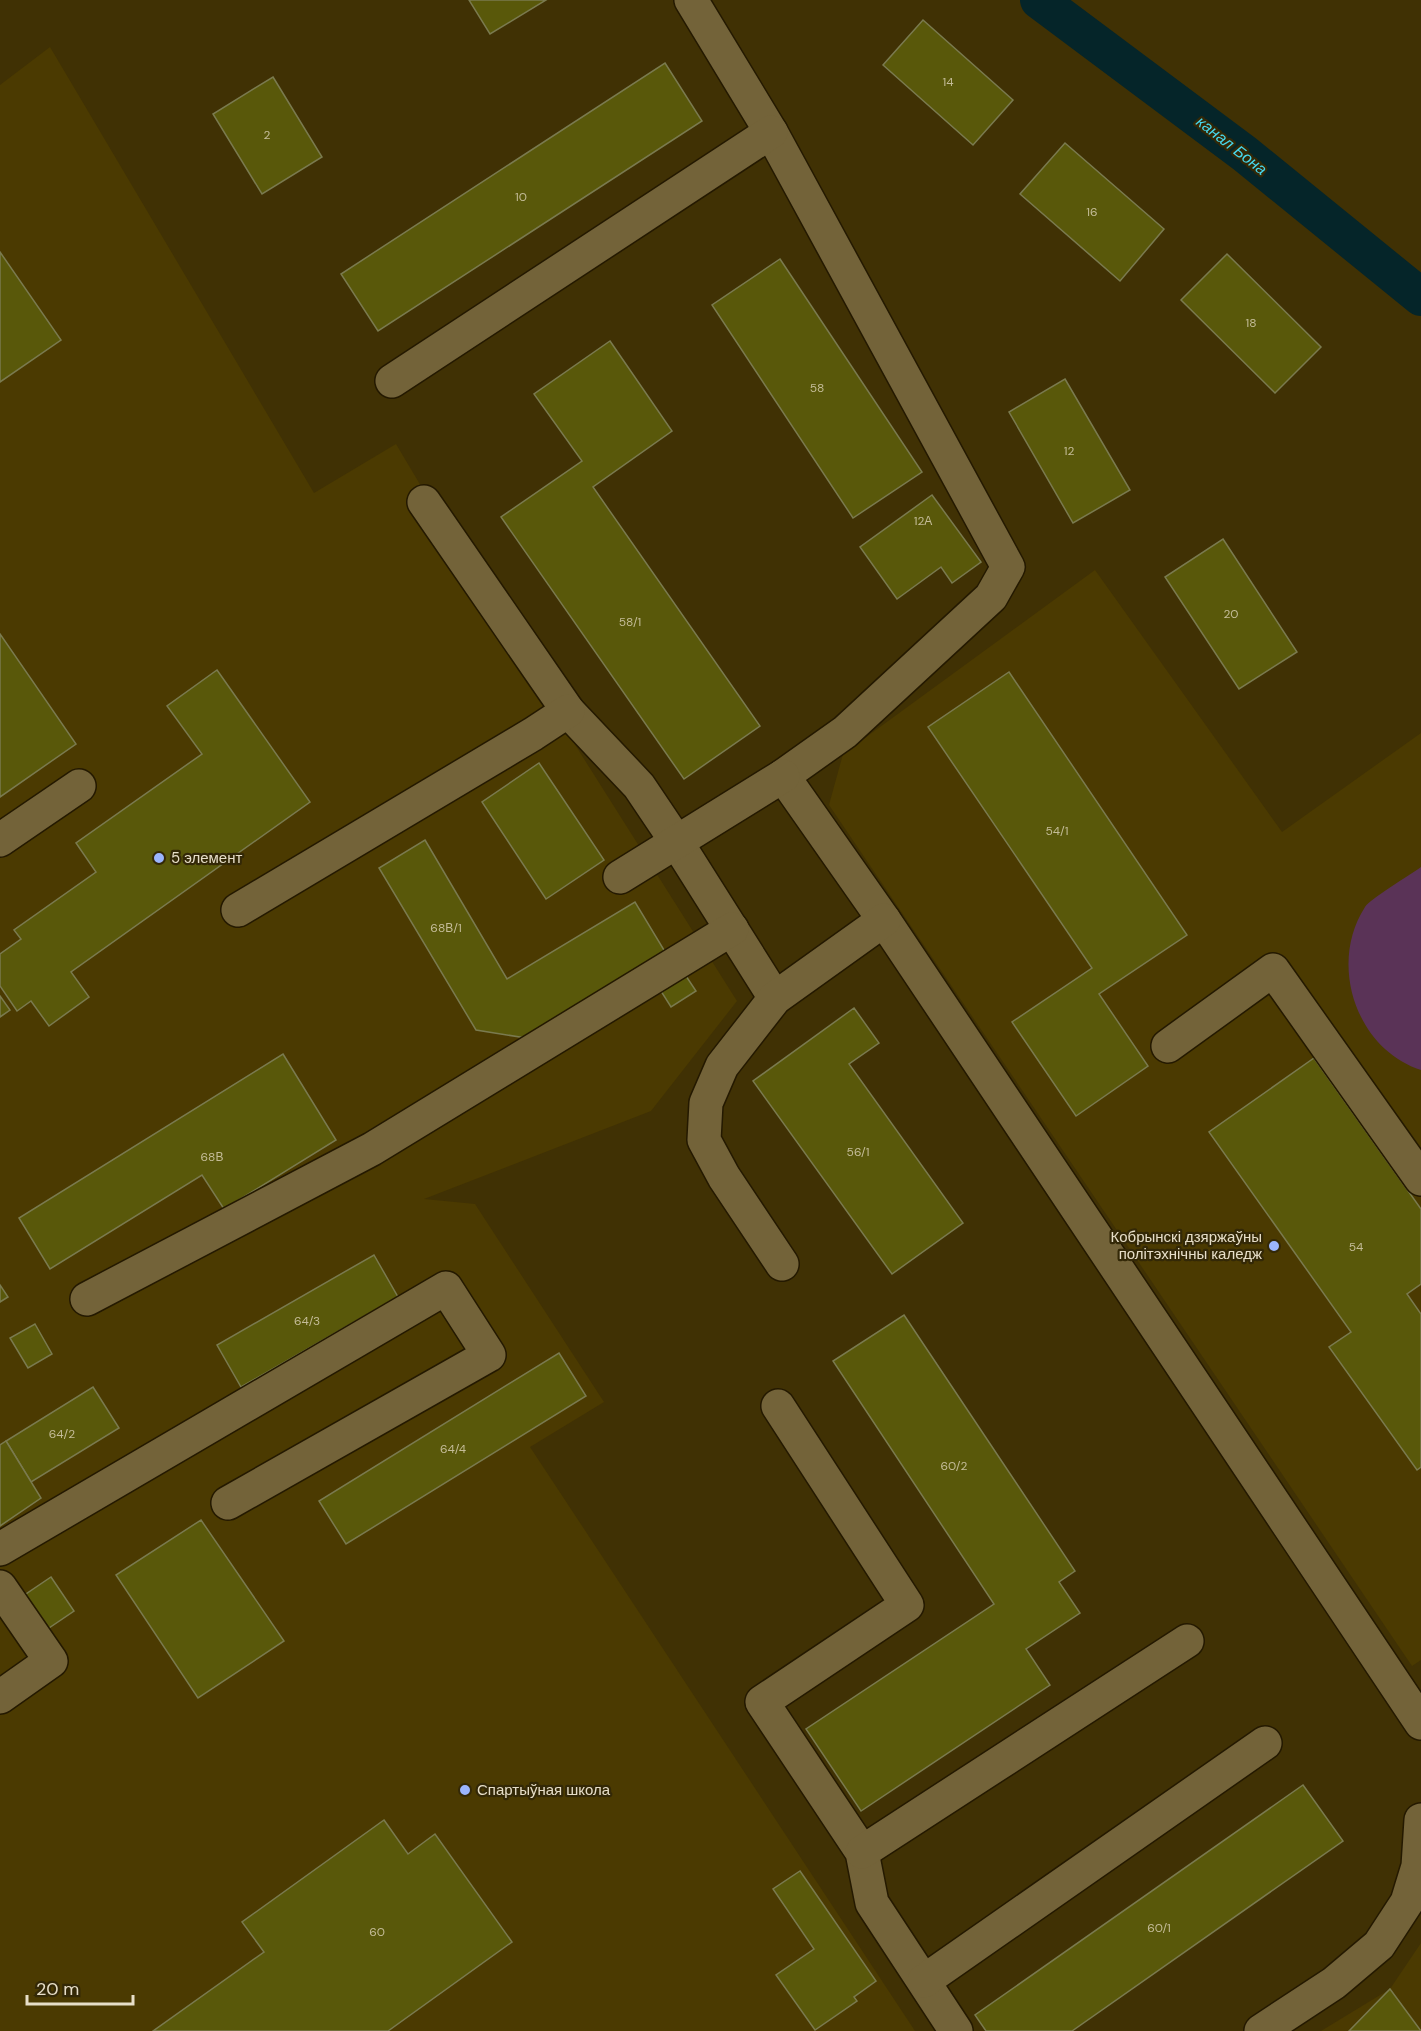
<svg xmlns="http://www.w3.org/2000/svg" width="1421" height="2031" font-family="'DM Sans',sans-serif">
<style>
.built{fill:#4b3a01}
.green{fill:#5a3357}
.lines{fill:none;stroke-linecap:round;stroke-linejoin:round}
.canal{stroke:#052529;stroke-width:38}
.building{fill:#59580a;stroke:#7a7a4f;stroke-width:1.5}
.minor-casing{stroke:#241900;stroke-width:36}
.minor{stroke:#736339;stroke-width:33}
.poi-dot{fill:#9bb5fd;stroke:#332807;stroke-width:2}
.labels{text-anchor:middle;stroke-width:4.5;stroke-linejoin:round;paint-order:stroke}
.number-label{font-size:12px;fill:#c4bc98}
.poi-label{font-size:15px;fill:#e7dec8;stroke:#332807;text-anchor:start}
.water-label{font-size:16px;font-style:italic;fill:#47d7ec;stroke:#332807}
</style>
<rect width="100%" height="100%" fill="#403104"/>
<g class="built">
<path d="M50,47L314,493L396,444L567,732L737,1001L651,1111L424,1199L475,1204L604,1402L530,1447L915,2031H0V85Z"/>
<path d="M1095,570L1282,832L1421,733V1660L1412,1666L829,805L843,754Z"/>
<path d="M1421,1943V2031H1321L1390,1989Z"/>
</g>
<path class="green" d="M1421,867V1070C1356,1049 1328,964 1365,907C1370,899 1410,875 1421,867Z"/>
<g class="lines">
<path class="canal" d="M1039,0L1245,154L1421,297"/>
</g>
<g class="building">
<path d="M469,0H546L490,34Z"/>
<path d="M923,20L1013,100L973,145L883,65Z"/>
<path d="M665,63L702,121L378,331L341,274Z"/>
<path d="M273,77L322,157L262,194L213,114Z"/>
<path d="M1065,143L1164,229L1120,281L1020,194Z"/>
<path d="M0,252L61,340L0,382Z"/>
<path d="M1227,254L1321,347L1275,393L1181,300Z"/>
<path d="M780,259L922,472L853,518L712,305Z"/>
<path d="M610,341L672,431L593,487L760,726L684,779L501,517L582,461L534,394Z"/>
<path d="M1065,379L1130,490L1073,523L1009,412Z"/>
<path d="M932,495L981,562L952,583L941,567L897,599L860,547Z"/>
<path d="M1223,539L1297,652L1239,689L1165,577Z"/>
<path d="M0,634L76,744L0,797Z"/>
<path d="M217,670L310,802L71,972L89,997L49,1026L31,1001L17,1011L0,986V954L21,939L14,930L96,872L76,843L202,754L167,706Z"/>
<path d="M1009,672L1187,935L1099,994L1148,1066L1076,1116L1012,1022L1092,968L928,727Z"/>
<path d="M539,763L604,860L546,899L482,802Z"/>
<path d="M425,840L507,979L635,902L667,955L526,1038L476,1030L379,868Z"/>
<path d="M684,973L696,991L671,1007L659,988Z"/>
<path d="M0,996L10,1010L0,1017Z"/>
<path d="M854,1008L879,1043L849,1064L963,1223L892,1274L753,1081Z"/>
<path d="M283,1054L336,1140L224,1209L202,1175L50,1269L19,1218Z"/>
<path d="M1314,1058L1421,1209V1284L1407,1294L1421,1314V1467L1417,1470L1329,1347L1351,1332L1209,1132Z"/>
<path d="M374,1255L398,1297L241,1387L217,1345Z"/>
<path d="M0,1285L8,1297L0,1302Z"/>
<path d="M904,1315L1075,1571L1059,1582L1080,1613L1026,1649L1050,1685L861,1811L806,1729L994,1604L833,1361Z"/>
<path d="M35,1324L52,1354L28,1368L10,1338Z"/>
<path d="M559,1353L586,1396L346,1544L319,1501Z"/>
<path d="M93,1387L119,1428L31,1482L6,1441Z"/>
<path d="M6,1441L41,1498L0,1526V1445Z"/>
<path d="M201,1520L284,1641L198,1698L116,1575Z"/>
<path d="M51,1577L74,1611L46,1630L23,1596Z"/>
<path d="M1303,1785L1343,1841L1072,2031H986L975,2015Z"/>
<path d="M384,1820L408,1854L435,1834L512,1942L388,2031H153L264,1952L242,1922Z"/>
<path d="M800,1871L876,1981L854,1997L857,2001L815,2030L776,1975L814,1949L773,1889Z"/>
<path d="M1390,1989L1421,2031H1349Z"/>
</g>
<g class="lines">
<defs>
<g id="minor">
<path d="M691,0L771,132L1008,567L991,597L845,732L783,776L884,920L1421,1723"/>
<path d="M392,381L771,132"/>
<path d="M424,502L568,711L639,786L676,841L775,998"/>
<path d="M0,840L79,786"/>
<path d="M620,877L783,776"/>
<path d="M238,910L533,734L568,711"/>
<path d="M1168,1046L1273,970L1421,1179"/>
<path d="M782,1264L724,1177L704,1140L706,1103L722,1066L775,998L884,920"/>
<path d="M87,1299L372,1149L732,929"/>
<path d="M778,1406L907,1605L762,1702L862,1852L872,1903L956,2031"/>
<path d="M0,1549L446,1288L489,1355L228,1503"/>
<path d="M0,1587L51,1661L0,1697"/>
<path d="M862,1852L1187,1641"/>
<path d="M924,1981L1265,1743"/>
<path d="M1261,2031L1334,1983L1379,1945L1407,1902L1418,1866L1421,1820"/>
</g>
</defs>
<use href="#minor" class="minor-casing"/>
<use href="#minor" class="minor"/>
</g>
<g class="poi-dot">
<circle cx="159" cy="858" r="6"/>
<circle cx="1274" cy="1246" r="6"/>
<circle cx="465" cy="1790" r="6"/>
</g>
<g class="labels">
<g class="number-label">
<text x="948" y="86">14</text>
<text x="267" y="139">2</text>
<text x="521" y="201">10</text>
<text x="1092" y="216">16</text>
<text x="1251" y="327">18</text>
<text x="817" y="392">58</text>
<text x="1069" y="455">12</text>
<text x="923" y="525">12А</text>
<text x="1231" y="618">20</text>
<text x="630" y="626">58/1</text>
<text x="1057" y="835">54/1</text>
<text x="446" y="932">68В/1</text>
<text x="858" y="1156">56/1</text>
<text x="212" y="1161">68В</text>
<text x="1356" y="1251">54</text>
<text x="307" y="1325">64/3</text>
<text x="62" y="1438">64/2</text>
<text x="453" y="1453">64/4</text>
<text x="954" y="1470">60/2</text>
<text x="1159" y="1932">60/1</text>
<text x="377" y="1936">60</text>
</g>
<g class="poi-label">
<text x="171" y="863">5 элемент</text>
<text x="1262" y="1242" text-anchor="end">Кобрынскі дзяржаўны<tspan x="1262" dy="17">політэхнічны каледж</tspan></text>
<text x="477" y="1795">Спартыўная школа</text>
</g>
<g class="water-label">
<text transform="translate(1232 145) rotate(38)" y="6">канал Бона</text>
</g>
</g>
<path d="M27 1995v9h106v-9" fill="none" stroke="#e7dec8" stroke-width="3"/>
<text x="36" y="1995" font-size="18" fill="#e7dec8" stroke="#332807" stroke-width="4.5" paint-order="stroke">20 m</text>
</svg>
